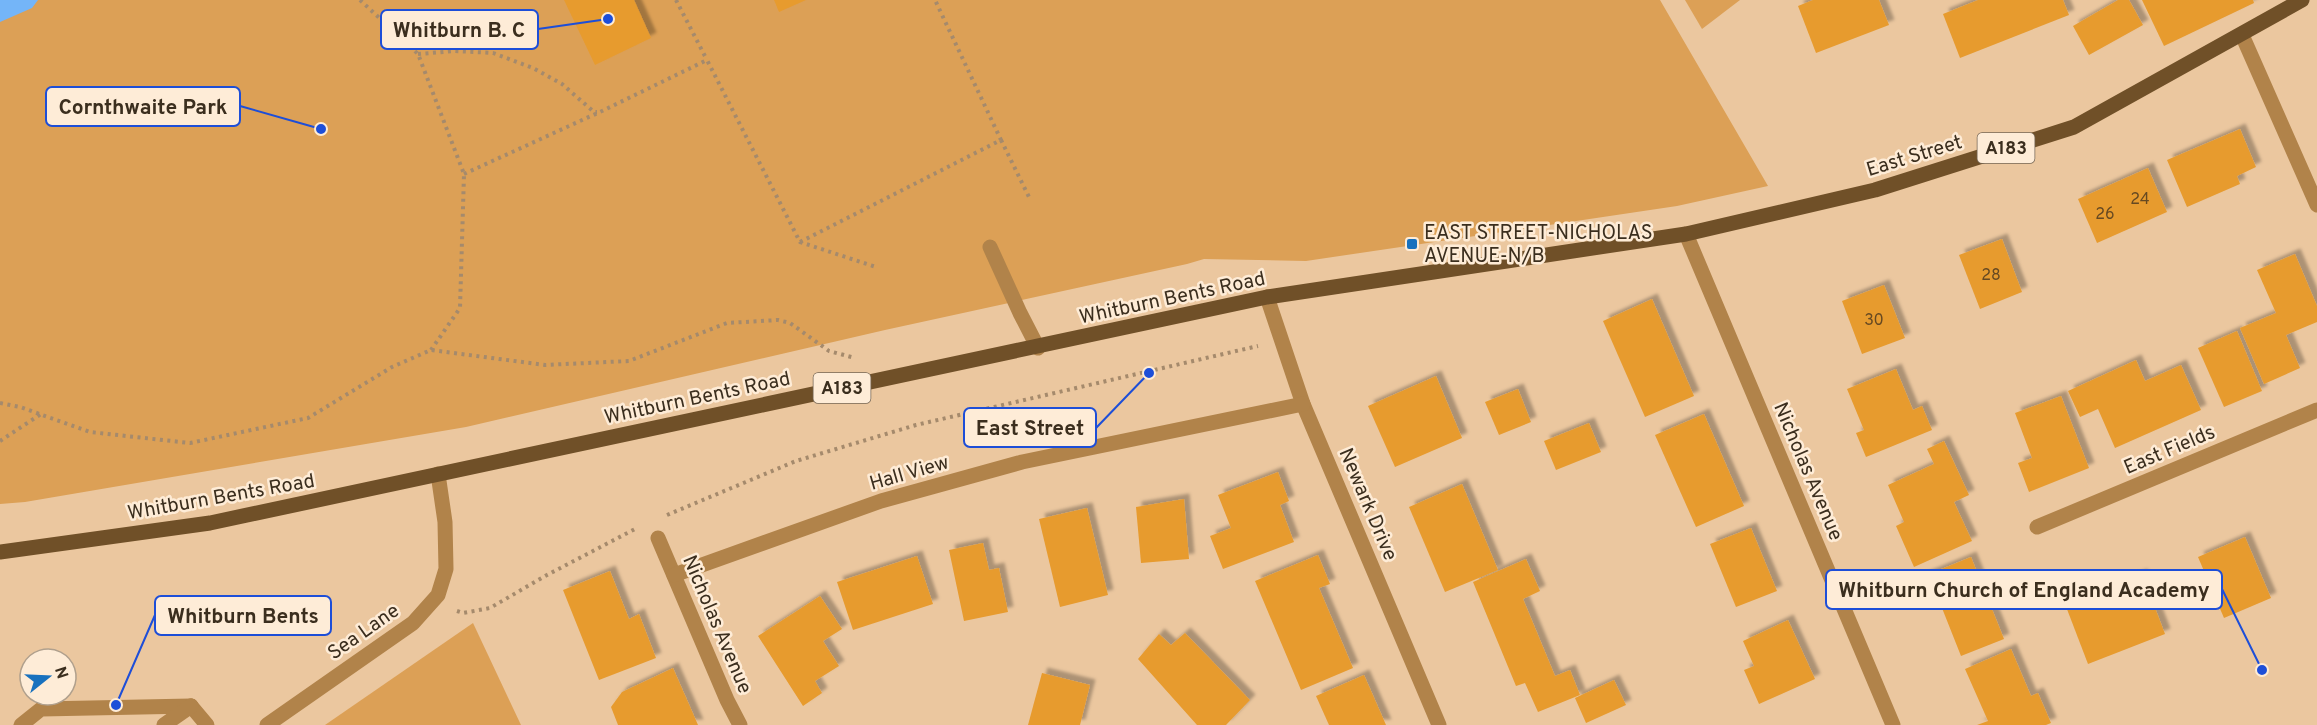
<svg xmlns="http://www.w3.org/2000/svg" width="2317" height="725" font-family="Overpass,sans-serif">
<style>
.green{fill:#dca056}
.water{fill:#74b5f8}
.building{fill:#e79b2f;filter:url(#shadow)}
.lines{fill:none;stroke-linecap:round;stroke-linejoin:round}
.path{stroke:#a58a6c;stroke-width:4;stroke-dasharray:3 4.5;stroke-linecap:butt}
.minor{stroke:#b1834a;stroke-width:15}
.major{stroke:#705028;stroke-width:15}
.poi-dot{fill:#1871be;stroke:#feecd7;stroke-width:2}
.labels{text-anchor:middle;stroke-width:5;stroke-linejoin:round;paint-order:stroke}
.number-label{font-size:16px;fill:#664922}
.shield{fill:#feecd7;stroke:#766756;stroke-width:1.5}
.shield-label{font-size:18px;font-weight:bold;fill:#3b2e1e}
.street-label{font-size:20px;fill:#3b2e1e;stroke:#feecd7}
.poi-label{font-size:20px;fill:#3b2e1e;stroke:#feecd7;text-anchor:start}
.leader{fill:none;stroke:#1d4ed8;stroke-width:2}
.callout-dot{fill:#1d4ed8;stroke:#feecd7;stroke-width:2}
.callout{fill:#feecd7;stroke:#1d4ed8;stroke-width:2}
.callout-label{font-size:21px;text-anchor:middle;font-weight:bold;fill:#3b2e1e}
</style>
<defs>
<filter id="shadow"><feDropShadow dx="5.5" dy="-5.5" stdDeviation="1.5" flood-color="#0004"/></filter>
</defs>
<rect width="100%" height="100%" fill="#ebc79f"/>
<g class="green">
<path d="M0,0H1660L1768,186L1677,206L1306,261L1204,259L1187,264L885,330L466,427L25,502L0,504Z"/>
<path d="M1685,0H1740L1702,29Z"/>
<path d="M473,623L521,725H325Z"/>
</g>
<path class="water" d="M0,0H38L32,8L0,22Z"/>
<g class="building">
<path d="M564,0H634L651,38L595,65Z"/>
<path d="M774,0H806L779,12Z"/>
<path d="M1813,0H1879L1889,25L1816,53L1798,6Z"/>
<path d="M1978,0H2063L2069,15L1960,58L1943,14Z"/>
<path d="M2118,0H2129L2143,25L2089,55L2073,26Z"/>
<path d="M2142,0H2253L2254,3L2164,46Z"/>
<path d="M2240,129L2256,167L2237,176L2240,184L2187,207L2167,160Z"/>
<path d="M2148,168L2167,212L2097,243L2078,199Z"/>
<path d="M2002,239L2022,292L1980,309L1959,255Z"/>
<path d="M2295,254L2317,306V322L2286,335L2300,368L2264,384L2240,328L2276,313L2257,270Z"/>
<path d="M1884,285L1905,338L1862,354L1842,301Z"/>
<path d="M1652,299L1694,396L1645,417L1603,321Z"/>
<path d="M2237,331L2262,391L2224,407L2198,348Z"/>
<path d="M2136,360L2145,381L2181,365L2201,410L2115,448L2098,409L2080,417L2068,391Z"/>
<path d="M1896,369L1913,410L1922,406L1932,430L1866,457L1856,433L1864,430L1847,389Z"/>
<path d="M1436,376L1462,438L1395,467L1368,406Z"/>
<path d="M1518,389L1531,422L1499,435L1485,402Z"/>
<path d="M2061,396L2089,468L2029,492L2018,463L2032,458L2015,413Z"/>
<path d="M1704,414L1744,506L1696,527L1655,435Z"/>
<path d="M1589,423L1601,452L1556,470L1544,441Z"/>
<path d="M1944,441L1969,495L1954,502L1972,541L1914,567L1896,526L1904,522L1888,485L1934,464L1927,449Z"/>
<path d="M1278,472L1289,501L1280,505L1294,542L1223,569L1210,536L1231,528L1218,495Z"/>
<path d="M1462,484L1498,570L1445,592L1409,507Z"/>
<path d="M1184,499L1189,559L1141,563L1136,507Z"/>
<path d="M1087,508L1108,595L1060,607L1039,519Z"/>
<path d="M1751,528L1777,591L1736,607L1710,544Z"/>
<path d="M2245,537L2271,598L2224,618L2198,557Z"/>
<path d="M983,543L989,570L999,568L1008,612L964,621L949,550Z"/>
<path d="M1318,555L1330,584L1319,588L1353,668L1301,690L1255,581Z"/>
<path d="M917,556L933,604L853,630L837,582Z"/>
<path d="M1971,557L2004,639L1961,656L1938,598L1926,603L1917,579Z"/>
<path d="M1526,559L1540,591L1523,599L1555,676L1570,670L1580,695L1538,712L1525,683L1516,686L1473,582Z"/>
<path d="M610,571L629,619L639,614L656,658L599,680L563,590Z"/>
<path d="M2142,574L2165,634L2088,664L2065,604Z"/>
<path d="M820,596L842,629L823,641L839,666L815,681L822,693L803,706L758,636Z"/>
<path d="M1788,620L1815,679L1759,704L1744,670L1754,666L1743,641Z"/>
<path d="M1185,633L1250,700L1226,725H1197L1138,659L1159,634L1171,645Z"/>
<path d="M2011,649L2031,696L2038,693L2051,723L2046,725H1977L1988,721L1965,669Z"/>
<path d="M673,668L698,725H618L611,707L622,692Z"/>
<path d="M1042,673L1090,685L1080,725H1028Z"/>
<path d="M1364,675L1386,725H1329L1316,696Z"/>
<path d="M1614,680L1626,705L1586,723L1575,698Z"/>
</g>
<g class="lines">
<g class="path">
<path d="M360,0L418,54L464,174L460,308L431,350"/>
<path d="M676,0L707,60"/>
<path d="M418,54L455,51L493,53L533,68L562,84L594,112H597"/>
<path d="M1001,140L1030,199"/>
<path d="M464,174L602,111L707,60L800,242L876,267"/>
<path d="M800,242L1001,140L935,0"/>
<path d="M0,403L20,407L90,432L190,443L308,418L392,367L431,350L545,365L629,361L727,323L778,320L790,323L829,351L855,358"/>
<path d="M0,441L41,414"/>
<path d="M667,515L796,461L916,425L1258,346"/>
<path d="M457,611L463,613L490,608L547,575L635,529"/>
</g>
<g class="minor">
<path d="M2242,35L2317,205"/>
<path d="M1686,234L1893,725"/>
<path d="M990,247L1020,313L1038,348"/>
<path d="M1267,297L1303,404L1439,725"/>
<path d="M2037,527L2317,410"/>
<path d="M658,538L727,700L740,725"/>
<path d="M674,575L881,501L1022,462L1303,404"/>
<path d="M191,706L207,725"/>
<path d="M21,725L41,709L191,706"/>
<path d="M164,725L191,706"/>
<path d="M267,725L413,623L438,595L446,569L445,522L438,474"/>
</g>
<path class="major" d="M0,552L210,523L1267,297L1686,234L1875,190L2074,127L2302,0"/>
</g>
<rect class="poi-dot" x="1406" y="238" width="12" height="12" rx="3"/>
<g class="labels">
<g class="number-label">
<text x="2140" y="204">24</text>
<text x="2105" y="219">26</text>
<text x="1991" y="280">28</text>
<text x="1874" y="325">30</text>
</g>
<g class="shield">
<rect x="1977.5" y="133" width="57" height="30" rx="4.5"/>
<rect x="813.5" y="373" width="57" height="30" rx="4.5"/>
</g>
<g class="shield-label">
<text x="2006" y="154">A183</text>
<text x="842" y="394">A183</text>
</g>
<g class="street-label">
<text transform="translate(1914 155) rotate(-17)" y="7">East Street</text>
<text transform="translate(1172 297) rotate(-12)" y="7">Whitburn Bents Road</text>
<text transform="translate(697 397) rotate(-12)" y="7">Whitburn Bents Road</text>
<text transform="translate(2169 449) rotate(-23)" y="7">East Fields</text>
<text transform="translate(1809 471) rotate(67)" y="7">Nicholas Avenue</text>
<text transform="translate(909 472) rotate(-16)" y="7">Hall View</text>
<text transform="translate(221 496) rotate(-10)" y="7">Whitburn Bents Road</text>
<text transform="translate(1369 504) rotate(67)" y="7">Newark Drive</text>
<text transform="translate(718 624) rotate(67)" y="7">Nicholas Avenue</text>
<text transform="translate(363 631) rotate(-35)" y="7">Sea Lane</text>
</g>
<g class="poi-label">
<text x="1424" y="239">EAST STREET-NICHOLAS<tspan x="1424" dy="23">AVENUE-N/B</tspan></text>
</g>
</g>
<path class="leader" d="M608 19L538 29M321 129L240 106M1149 373L1096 428M2262 670L2222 589M116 705L155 615"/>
<g class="callout-dot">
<circle cx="608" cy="19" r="6"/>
<circle cx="321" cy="129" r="6"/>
<circle cx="1149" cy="373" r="6"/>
<circle cx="2262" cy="670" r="6"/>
<circle cx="116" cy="705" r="6"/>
</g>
<g class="callout">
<rect x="381" y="10" width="157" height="39" rx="6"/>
<rect x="46" y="87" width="194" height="39" rx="6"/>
<rect x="964" y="408" width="132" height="39" rx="6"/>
<rect x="1826" y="570" width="396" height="39" rx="6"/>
<rect x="155" y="596" width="176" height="39" rx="6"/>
</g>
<g class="callout-label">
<text x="459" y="37">Whitburn B. C</text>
<text x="143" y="114">Cornthwaite Park</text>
<text x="1030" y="435">East Street</text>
<text x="2024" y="597">Whitburn Church of England Academy</text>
<text x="243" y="623">Whitburn Bents</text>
</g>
<g transform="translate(48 677) rotate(72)"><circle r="28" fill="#feecd7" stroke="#b0a08d" stroke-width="1.5"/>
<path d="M0-4.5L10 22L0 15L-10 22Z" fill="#1871be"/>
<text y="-9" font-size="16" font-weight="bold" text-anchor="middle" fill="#3b2e1e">N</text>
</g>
</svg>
